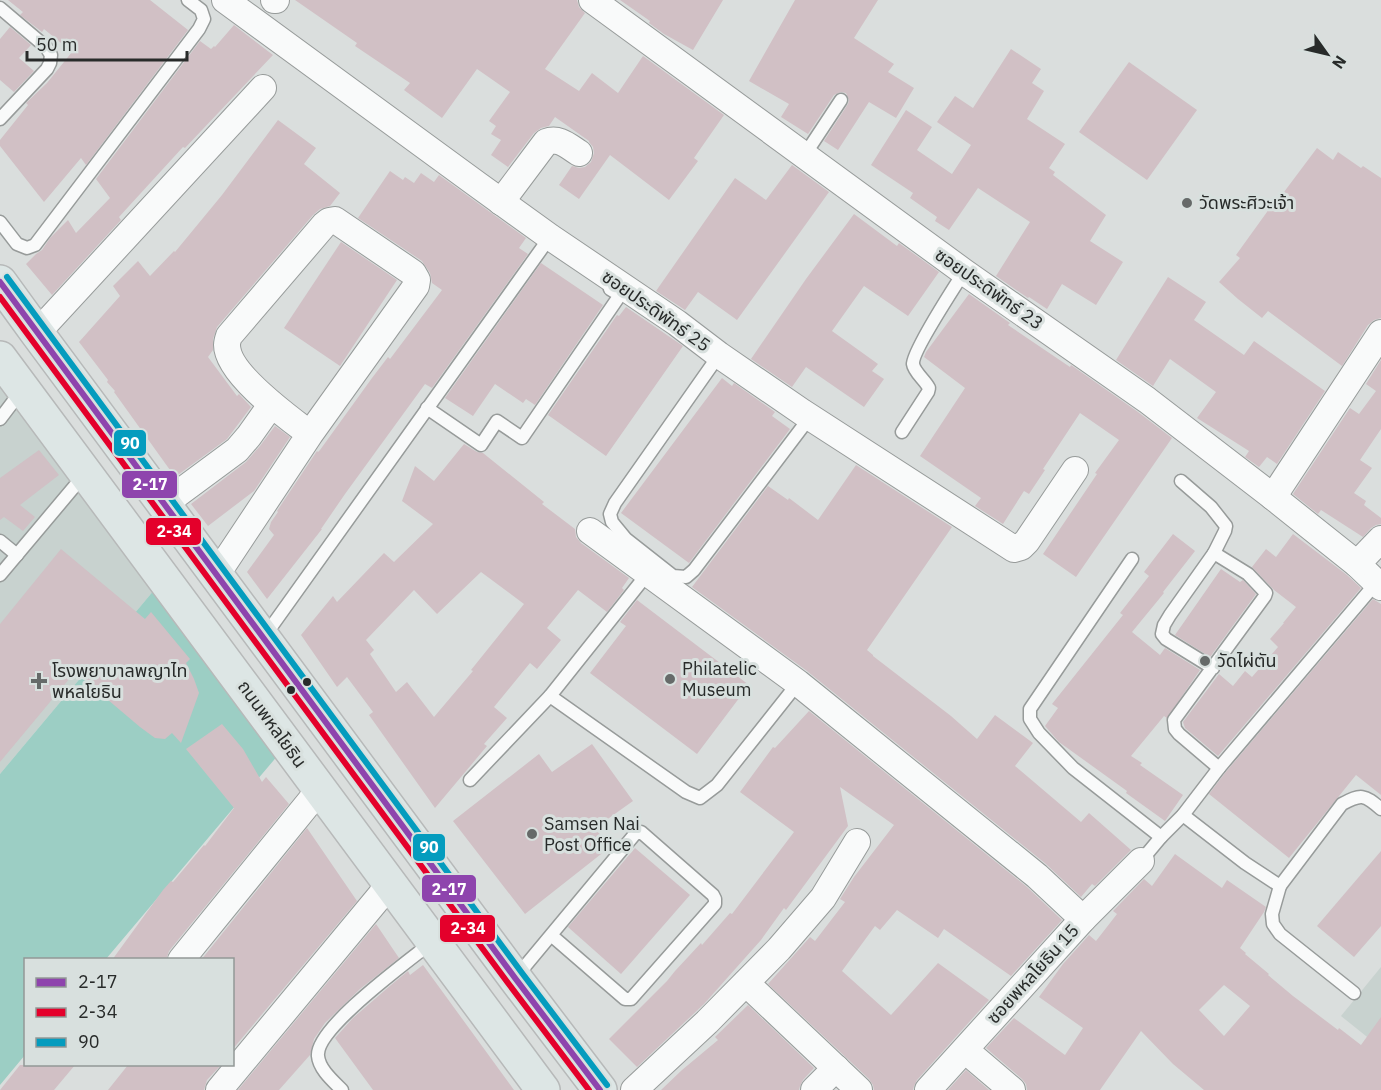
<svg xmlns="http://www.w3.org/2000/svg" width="1381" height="1090" font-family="'IBM Plex Sans','Noto Sans Thai',sans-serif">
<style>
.built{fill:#c8d2cf}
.green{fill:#9ccec4}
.building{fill:#d1c0c5;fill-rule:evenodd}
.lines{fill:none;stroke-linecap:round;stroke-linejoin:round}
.lane-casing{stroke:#979b9a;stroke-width:15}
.street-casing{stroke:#979b9a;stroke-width:28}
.primary-casing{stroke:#b7b9b9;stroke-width:36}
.lane{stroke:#f9fafa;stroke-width:12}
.street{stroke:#f9fafa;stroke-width:26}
.primary{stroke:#dde6e5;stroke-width:33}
.bus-1-casing{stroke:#d8e0de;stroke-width:10}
.bus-2-casing{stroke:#d8e0de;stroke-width:10}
.bus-3-casing{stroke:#d8e0de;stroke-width:10}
.bus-1{stroke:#8e44ad;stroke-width:6}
.bus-2{stroke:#e4002b;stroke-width:6}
.bus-3{stroke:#049cbe;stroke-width:6}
.poi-dot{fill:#666a69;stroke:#d8e0de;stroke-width:2}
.bus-dot{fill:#282b2a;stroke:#d8e0de;stroke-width:2}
.labels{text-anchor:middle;stroke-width:6;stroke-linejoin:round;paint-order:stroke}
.poi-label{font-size:18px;fill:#282b2a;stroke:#d8e0de;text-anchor:start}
.street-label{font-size:18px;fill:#282b2a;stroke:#d8e0de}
.line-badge{stroke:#d8e0de;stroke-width:2}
.badge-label{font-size:16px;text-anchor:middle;font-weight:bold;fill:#fff}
</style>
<rect width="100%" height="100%" fill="#dadedd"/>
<g class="built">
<path d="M0,387L155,589L0,774Z"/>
<path d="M1381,967V1048L1341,1016Z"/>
</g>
<path class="green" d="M155,589L279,754L106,959L26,960L25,1055L0,1085V774Z"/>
<g class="building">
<path d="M8,0H150L188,30L86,165L81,158L44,202L0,146V140L28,105L26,103L47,83L72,52L44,29L42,32L20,15L23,12Z"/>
<path d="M295,0H577L579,7L585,13L545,69L579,91L592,73L618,93L643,56L724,115L694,158L698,161L669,200L610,155L579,199L559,185L572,166L579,168L585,167L591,162L594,153L593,147L589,142V141L555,117L549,126L541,128L534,133L508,167L491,155L501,140L491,134L496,126L489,121L510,92L477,69L442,118L404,90L410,83L355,46L357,43Z"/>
<path d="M620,0H723L693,50L664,34L649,23L650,21Z"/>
<path d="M795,0H878L854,38L894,64L888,72L914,88L896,118L869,102L838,150L824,141L848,104L849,100L846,93L841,92L834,95L808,134L781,117L789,104L749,81Z"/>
<path d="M234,25L273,55L185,148L183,147L119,217L121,220L52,295L26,264L36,254L42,250L50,238L68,220L76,233L110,198L96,179L200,41L211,49L214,46L215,47Z"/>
<path d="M10,27L31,45L19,58L34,71L14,92L0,80V39Z"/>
<path d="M1011,49L1041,69L1032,83L1044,91L1027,119L1065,144L1049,168L1055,172L1053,175L1106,215L1090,241L1123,262L1096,305L1062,284L1047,309L1029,297L1028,298L996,276L1030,222L978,188L949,230L935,221L937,217L910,198L913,193L871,165L906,110L932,127L917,150L952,174L971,145L937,122L955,96L973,108Z"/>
<path d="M1129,62L1197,110L1147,180L1079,132Z"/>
<path d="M278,120L316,148L304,164L340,193L330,206L320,209L313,215L217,327L213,339V350L208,357L237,396L239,394L251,407L227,439L175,477L114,392L115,391L107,382L108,380L79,342L120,296L113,286L138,261L150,276L174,251L175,252L222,195Z"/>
<path d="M1317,148L1333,160L1338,152L1361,168L1363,166L1381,178V318L1374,320L1368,325L1342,366L1268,311L1262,318L1238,299L1219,282L1240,258L1236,255L1282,191L1284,192Z"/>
<path d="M792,165L829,192L737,320L698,292L685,310L656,291L735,178L766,200Z"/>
<path d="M390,171L403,180L405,177L414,183L421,173L434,182L439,175L526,238L519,248L528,254L432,388L425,384L345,494L321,529H322L267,599L247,572L274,535L269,529L271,522L278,512L277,511L317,451L318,452L320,450L372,378L388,357L390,359L442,290L432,283L430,273L422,261L358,218Z"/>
<path d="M854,214L897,246L899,243L939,272L908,316L864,286L832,331L878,364L872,371L884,379L864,407L806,367L792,387L751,359L806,279Z"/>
<path d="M341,242L397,280L340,366L284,328Z"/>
<path d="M541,263L603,305L535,405L526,399L523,403L495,384L473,416L445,398Z"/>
<path d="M1168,277L1206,302L1194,320L1244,355L1254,341L1325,391L1277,464L1267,457L1259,467L1245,457L1249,451L1197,418L1216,392L1170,359L1153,386L1116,360Z"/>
<path d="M969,294L1010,323L1008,325L1070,367L1071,365L1138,412L1172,438L1076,577L1043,554L1097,474L1095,473L1119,440L1080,413L1043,469L1045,470L1029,494L1024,491L1003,524L975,506L981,498L920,456L965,388L924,357L926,352Z"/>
<path d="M626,307L683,346L606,456L548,415L617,315L619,316Z"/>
<path d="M1381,360V429L1360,460L1372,468L1354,493L1366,501L1364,505L1381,518V524L1376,525L1371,528L1363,537L1321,510L1318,514L1293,494L1350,408L1359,414L1376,391L1366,384Z"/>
<path d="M722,378L732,386L734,383L775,412L772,416L790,429L689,563L621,513Z"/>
<path d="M275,426L290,437L254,491L208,526L191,504L246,462L260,446Z"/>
<path d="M464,444L477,452L483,453L544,502L542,504L575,529L576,537L581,543L629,578L622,588L624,590L607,612L578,590L547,628L561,640L537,669L530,663L494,707L507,718L484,744L487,746L435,808L369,715L373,712L347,677L337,687L301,635L333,596L337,602L384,553L394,562L433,524L402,501L415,466L434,481ZM481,572L524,604L471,670L473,671L434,717L407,682L396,692L370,654L374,650L366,640L414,590L437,614Z"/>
<path d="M39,450L59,475L20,505L35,517L23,531L4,517L0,520V478Z"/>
<path d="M856,465L952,527L867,650L873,655V656L951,716L977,739L995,715L1033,743L1015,766L1081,822L1089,813L1131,850L1095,886L1092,884L1081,897L1046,864L807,671L692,587L768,486L788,500L789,498L818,520Z"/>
<path d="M1173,534L1195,551L1163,592L1164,593L1132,632L1160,655L1165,648L1200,670L1167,718L1164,716L1131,756L1142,763L1140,765L1183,795L1165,821L1126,793L1127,791L1059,742L1045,726L1058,708L1052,704L1123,615L1120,613L1149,576L1144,572Z"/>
<path d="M1293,534L1347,575L1361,588L1218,756L1185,728L1183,722L1219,674L1233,686L1245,671L1252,677L1278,647L1270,639L1284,623H1283L1296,607L1274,590L1252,567L1266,549L1276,557Z"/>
<path d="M61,549L145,619L151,612L190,659L186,663L194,679L199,693L181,743L172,733L165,739L155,738L140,727L75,672L0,762V624Z"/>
<path d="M1221,569L1240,582L1243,580L1256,594L1210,657L1175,635Z"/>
<path d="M1373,599L1381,604V795L1356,775L1289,858L1209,794L1225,773Z"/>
<path d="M637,600L749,685L697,754L590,673L626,626L620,622Z"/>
<path d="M809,711L1027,887L1062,920L1011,976L944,929L938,938L897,910L880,930L875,926L842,971L891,1015L938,963L989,1000L917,1080L914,1086L913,1090H874L873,1085L869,1079L768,984L810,937L815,941L845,902L840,899L854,877L894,825L840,787L848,826L786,910L784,908L761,940L704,1004L637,1067L609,1039L667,981L675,971L701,943L702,945L730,913L732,914L794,832L740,792L773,747L775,748Z"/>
<path d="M222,724L243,749L262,782L266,777L289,804L169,951L166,960H112L163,890L171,881L173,882L204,845L205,846L234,808L186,749Z"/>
<path d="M592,744L633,801L595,828L610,847L525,914L453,821L539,754L552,772Z"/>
<path d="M307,828L357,901L232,1050V960H201Z"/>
<path d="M635,848L690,895L621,974L568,927Z"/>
<path d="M1381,851V926L1354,957L1317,926Z"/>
<path d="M1175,854L1222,888L1227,880L1266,907L1264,912L1240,948L1246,953L1245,954L1269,974L1268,975L1293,996L1338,1030L1339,1028L1361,1045L1381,1017V1090H1204L1173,1064L1141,1031L1100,1090H1027L1026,1084L1022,1079L986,1048L1014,1018L1065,1055L1083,1028L1039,997L1063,964L1089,935L1096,941L1117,914L1113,911L1144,879L1152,886ZM1224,985L1250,1006L1224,1036L1199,1010Z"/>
<path d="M376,924L399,958L360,989L325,1023L314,1039L310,1055L279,1090H238Z"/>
<path d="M423,965L514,1090H373L335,1038L353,1018L391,985L408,971L410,975Z"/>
<path d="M748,1005L814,1068L803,1080L800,1086L799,1090H661L682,1070L718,1040L715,1037Z"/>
<path d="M20,1065H75L54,1090H0Z"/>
<path d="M128,1065H221L207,1080L204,1090H108Z"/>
<path d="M966,1070L989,1090H948Z"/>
</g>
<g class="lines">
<defs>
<g id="lane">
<path d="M0,8L46,47L51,55L50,63L47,69L0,119"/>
<path d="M804,156L841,100"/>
<path d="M0,222L17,244L27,248L35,245L199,29L204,19L201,10L188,0"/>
<path d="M719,355L615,503L610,514L612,522L626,539L673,576L686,577L694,570L810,417"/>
<path d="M427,408L481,445L497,421L522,438L620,295L610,289"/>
<path d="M0,419L22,390"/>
<path d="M902,432L928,392L929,388C925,380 914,372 913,364C912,352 955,286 964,272"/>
<path d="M1181,481L1211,507L1226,526L1225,531L1214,553"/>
<path d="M0,541L17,555"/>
<path d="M1132,559L1030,709V719L1039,733L1073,768L1161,837"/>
<path d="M0,575L84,475"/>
<path d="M264,637L550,237"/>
<path d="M1213,668L1166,639L1162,634L1164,625L1170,615L1214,553L1248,574L1266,593L1265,596L1174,720L1175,729L1179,734L1219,768"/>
<path d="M550,696L648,573"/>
<path d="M470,780L550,696L686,792L700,798L717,785L798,683"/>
<path d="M1183,815L1245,863L1280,886L1342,804C1361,794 1364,794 1381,809"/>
<path d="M1141,861L1161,837L1183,815L1219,768L1376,583"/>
<path d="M1280,886L1272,914L1273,924L1280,934L1354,993"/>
<path d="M516,977L635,834L641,832L713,895L715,899V904L631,999H625L551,935"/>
<path d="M342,1090C333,1081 319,1069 318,1056C315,1028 410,960 432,942"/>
</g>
<g id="street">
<path d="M225,0L478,185L550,237L677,323L719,355L802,412L1014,549L1021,547L1027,541L1075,470"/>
<path d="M274,0H276"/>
<path d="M592,0L964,272L1147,400L1273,497L1357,564L1381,587"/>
<path d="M501,202L546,142C559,137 568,146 579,153"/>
<path d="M37,333L263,88"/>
<path d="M1273,497L1381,333"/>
<path d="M164,504L237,450L249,436L271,405"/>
<path d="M590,531L798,683L1037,876L1083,919"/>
<path d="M1357,564L1381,539"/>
<path d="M217,574L310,434L416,286L417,280L413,273L335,220L329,221L324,225L229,336C228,339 227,342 227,345C227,374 289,418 310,434"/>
<path d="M181,960L320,789"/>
<path d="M746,983L859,1090"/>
<path d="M965,1050L1012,1090"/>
<path d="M219,1090L390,884"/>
<path d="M634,1090L707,1022L779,949L823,898L857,842"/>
<path d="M814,1090L836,1068"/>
<path d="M928,1090L1083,919L1141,861"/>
</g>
<g id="primary">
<path d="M0,282L37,333L515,978L600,1090"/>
<path d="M0,358L543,1090"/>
</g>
</defs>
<use href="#lane" class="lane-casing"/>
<use href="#street" class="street-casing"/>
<use href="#primary" class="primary-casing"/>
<use href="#lane" class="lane"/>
<use href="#street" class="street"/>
<use href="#primary" class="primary"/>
<defs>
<path id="bus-1" d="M0,282L515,978L600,1090"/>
<path id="bus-2" d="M0,297L508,983L589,1090"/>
<path id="bus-3" d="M7,277L522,973L607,1085"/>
</defs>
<use href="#bus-1" class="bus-1-casing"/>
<use href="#bus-2" class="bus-2-casing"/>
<use href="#bus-3" class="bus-3-casing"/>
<use href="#bus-1" class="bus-1"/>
<use href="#bus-2" class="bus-2"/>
<use href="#bus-3" class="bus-3"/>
</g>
<g class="poi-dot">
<circle cx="1187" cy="203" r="6"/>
<circle cx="1205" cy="661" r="6"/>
<circle cx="670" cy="679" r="6"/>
<path d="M36 672h6v6h6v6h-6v6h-6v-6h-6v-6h6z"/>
<circle cx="532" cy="834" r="6"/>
</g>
<g class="bus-dot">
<circle cx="307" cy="682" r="5"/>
<circle cx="291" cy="690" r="5"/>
</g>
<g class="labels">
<g class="poi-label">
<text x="1199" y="209">วัดพระศิวะเจ้า</text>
<text x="1217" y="667">วัดไผ่ตัน</text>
<text x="682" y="675">Philatelic<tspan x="682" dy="21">Museum</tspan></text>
<text x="52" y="677">โรงพยาบาลพญาไท<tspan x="52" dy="21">พหลโยธิน</tspan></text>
<text x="544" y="830">Samsen Nai<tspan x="544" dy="21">Post Office</tspan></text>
</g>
<g class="street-label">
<text transform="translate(989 289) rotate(35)" y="6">ซอยประดิพัทธ์ 23</text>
<text transform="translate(656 311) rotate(35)" y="6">ซอยประดิพัทธ์ 25</text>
<text transform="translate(272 724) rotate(54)" y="6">ถนนพหลโยธิน</text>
<text transform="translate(1033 974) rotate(-48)" y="6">ซอยพหลโยธิน 15</text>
</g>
</g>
<g class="line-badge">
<rect x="113" y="429" width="34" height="28" rx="6" fill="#049cbe"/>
<rect x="121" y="470" width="57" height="29" rx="6" fill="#8e44ad"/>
<rect x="145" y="517" width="57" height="29" rx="6" fill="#e4002b"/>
<rect x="412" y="833" width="34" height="29" rx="6" fill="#049cbe"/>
<rect x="421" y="874" width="56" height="29" rx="6" fill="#8e44ad"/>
<rect x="439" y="914" width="57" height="29" rx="6" fill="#e4002b"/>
</g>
<g class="badge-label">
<text x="130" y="449">90</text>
<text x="150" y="490">2-17</text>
<text x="174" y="537">2-34</text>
<text x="429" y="853">90</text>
<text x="449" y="895">2-17</text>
<text x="468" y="934">2-34</text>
</g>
<rect x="24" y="958" width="210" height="108" fill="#d8e0de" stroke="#929896" stroke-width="1.5"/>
<rect x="36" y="978" width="30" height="9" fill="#8e44ad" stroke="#929896" stroke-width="1.5"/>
<text x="78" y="988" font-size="18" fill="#282b2a">2-17</text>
<rect x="36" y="1008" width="30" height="9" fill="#e4002b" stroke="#929896" stroke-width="1.5"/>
<text x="78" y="1018" font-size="18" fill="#282b2a">2-34</text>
<rect x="36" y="1038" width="30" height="9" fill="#049cbe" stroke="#929896" stroke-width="1.5"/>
<text x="78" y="1048" font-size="18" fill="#282b2a">90</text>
<g transform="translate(1327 54) rotate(124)" stroke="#d8e0de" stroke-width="4.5" paint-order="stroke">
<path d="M0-4.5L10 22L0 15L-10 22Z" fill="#282b2a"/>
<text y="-9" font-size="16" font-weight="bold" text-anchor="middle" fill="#282b2a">N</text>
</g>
<path d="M27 51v9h160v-9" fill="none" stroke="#282b2a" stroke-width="3"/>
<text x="36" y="51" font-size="18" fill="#282b2a" stroke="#d8e0de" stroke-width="4.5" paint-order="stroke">50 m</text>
</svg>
